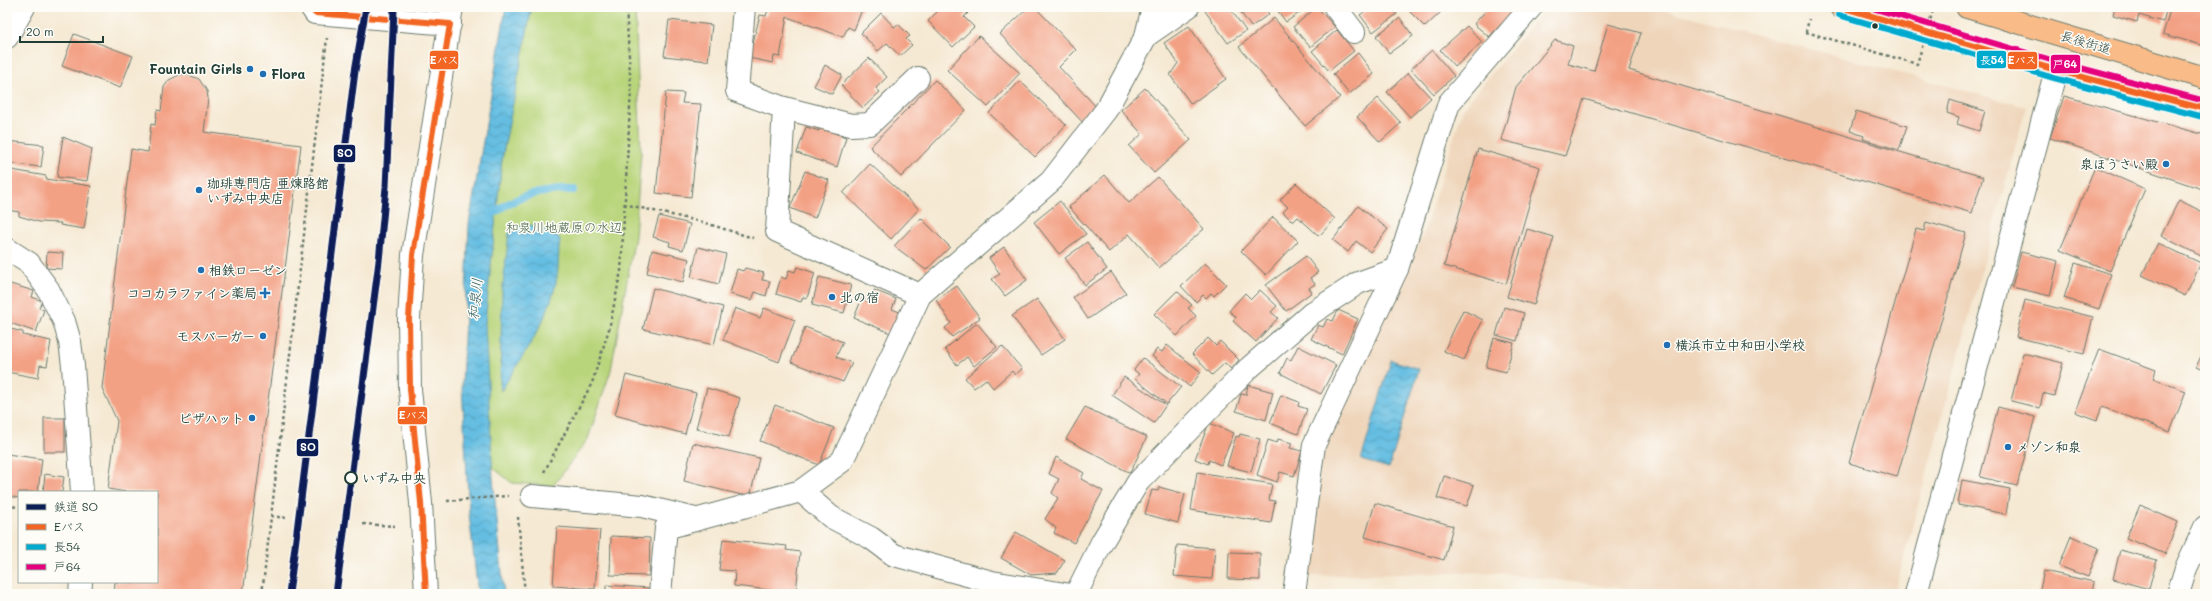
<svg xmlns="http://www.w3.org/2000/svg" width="2212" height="601" font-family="Mali,'Klee One',sans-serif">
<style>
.built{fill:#efd6bb}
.park{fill:#b9d57b;stroke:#6c8958}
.water{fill:url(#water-waves);stroke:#427e8b}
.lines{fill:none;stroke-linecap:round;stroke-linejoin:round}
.stream{stroke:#65bee2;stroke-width:8}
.building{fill:#f3a185}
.minor-casing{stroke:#6a796c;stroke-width:24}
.major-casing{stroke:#6a796c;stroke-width:24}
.path{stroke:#6a796c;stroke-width:2.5;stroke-dasharray:3 3;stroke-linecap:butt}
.minor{stroke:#fff;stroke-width:22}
.major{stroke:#f9bc89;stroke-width:22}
.path-bridge{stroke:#6a796c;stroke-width:2.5;stroke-dasharray:3 3;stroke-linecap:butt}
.bus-1-casing{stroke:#fdfcf7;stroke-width:9}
.bus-2-casing{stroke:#fdfcf7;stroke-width:9}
.bus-3-casing{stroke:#fdfcf7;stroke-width:9}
.bus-1{stroke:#f26522;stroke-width:6}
.bus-2{stroke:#00a9ce;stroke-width:6}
.bus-3{stroke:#e5007d;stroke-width:6}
.rail-1-casing{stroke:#fdfcf7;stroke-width:10}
.rail-1{stroke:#0c1e56;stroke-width:7}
.bus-dot{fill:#1f3d34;stroke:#fdfcf7;stroke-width:1.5}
.poi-dot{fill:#1f6fb2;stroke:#fdfcf7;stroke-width:1.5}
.stop-dot{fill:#fdfcf7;stroke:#1f3d34;stroke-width:2}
.labels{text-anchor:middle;stroke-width:3;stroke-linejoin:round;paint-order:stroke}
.street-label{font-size:13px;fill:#1f3d34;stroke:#fdfcf7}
.poi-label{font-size:13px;font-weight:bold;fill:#1f3d34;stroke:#fdfcf7;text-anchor:start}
.park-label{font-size:13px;fill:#466346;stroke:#fdfcf7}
.stop-label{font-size:13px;font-weight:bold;fill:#1f3d34;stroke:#fdfcf7;text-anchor:start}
.water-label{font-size:14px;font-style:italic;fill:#305d60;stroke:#fdfcf7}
.line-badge{stroke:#fdfcf7;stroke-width:1.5}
.badge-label{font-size:11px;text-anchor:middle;font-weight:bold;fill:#fff}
</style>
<defs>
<pattern id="water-waves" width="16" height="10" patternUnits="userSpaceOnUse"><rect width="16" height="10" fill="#65bee2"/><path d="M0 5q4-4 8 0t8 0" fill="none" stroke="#539cb8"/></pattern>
</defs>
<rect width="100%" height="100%" fill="#fdfcf7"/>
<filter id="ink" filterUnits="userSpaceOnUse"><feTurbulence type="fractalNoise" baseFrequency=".025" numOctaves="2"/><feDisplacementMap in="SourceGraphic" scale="8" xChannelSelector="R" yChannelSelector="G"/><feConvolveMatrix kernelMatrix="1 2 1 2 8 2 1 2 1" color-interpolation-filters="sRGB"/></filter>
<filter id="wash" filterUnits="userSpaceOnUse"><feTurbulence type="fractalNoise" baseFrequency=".012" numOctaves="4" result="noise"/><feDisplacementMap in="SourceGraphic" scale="16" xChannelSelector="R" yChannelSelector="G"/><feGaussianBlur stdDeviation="0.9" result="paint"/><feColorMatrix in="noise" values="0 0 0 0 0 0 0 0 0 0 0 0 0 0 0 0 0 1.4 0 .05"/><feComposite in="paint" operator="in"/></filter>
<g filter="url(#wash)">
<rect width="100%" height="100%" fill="#f5e9d3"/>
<path class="built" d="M1546,7H1654L2026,107L1894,594H1667L1494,572L1307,576L1323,451L1422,238L1463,109Z"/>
<path class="park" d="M532,7H635L641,153L635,236L611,370L588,439L553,486L512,483L491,466L484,391L485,303L501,167L511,100Z"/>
<g class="water">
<path d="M506,7H532L502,159L485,323L493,479L504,594H478L469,513L462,386L469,224Z"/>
<path d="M531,225L558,236L560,240C558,252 559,265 557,277C550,319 523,355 501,391L500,386L502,293L509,233L519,227Z"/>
<path d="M1391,360L1419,369L1389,468L1361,460Z"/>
</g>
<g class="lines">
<path class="stream" d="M490,217C511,196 545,189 574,190"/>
</g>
<g id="blocks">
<g class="building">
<path d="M769,7L783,10L784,7H863L854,30L848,27L843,37L787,17L780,57L774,56L773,63L749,58L760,15L766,16Z"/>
<path d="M942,7H962L968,13L964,17L974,27L953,47L928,21Z"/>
<path d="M1029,7H1035L1076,50L1059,67L1101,112L1086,126L1000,34Z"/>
<path d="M1210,7H1229L1246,31L1228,43L1205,11Z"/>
<path d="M1237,7H1264L1269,14L1251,27Z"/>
<path d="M1275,7H1308L1286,22Z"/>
<path d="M1317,7L1335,27L1310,47L1293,27Z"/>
<path d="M1370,7H1392L1397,14L1373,32L1360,15Z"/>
<path d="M1405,7H1436L1441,12L1425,27Z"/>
<path d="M1489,7H1512L1515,10L1489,37L1474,24Z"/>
<path d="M2115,7H2167L2163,22L2139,15L2137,22L2113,15Z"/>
<path d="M2171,7H2205V46L2163,34Z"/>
<path d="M881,13L894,27L898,24L910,36L906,39L912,45L900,56L887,43L878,51L861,33Z"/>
<path d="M1274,18L1340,97L1305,126L1239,47Z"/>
<path d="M1400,18L1413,36L1389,53L1376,36Z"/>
<path d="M669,20L712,25L708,61L664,56Z"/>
<path d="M1608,24L1641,33L1629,70L1983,177L1972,213L1584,99L1565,156L1501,140L1516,87L1555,40L1573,46L1568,64L1594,71Z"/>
<path d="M1189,26L1226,79L1191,104L1170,75L1178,63L1164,43Z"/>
<path d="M1467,26L1482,42L1455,67L1440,50Z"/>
<path d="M1337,30L1354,51L1329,71L1312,51Z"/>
<path d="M74,34L133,56L120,88L62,66Z"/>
<path d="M979,36L1020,73L988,107L947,70Z"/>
<path d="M1432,50L1454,76L1434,94L1411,69Z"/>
<path d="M1358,53L1374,74L1349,94L1333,74Z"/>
<path d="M869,58L887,77L876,88L880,92L863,108L841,85Z"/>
<path d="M825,65L842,75L832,94L814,86Z"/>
<path d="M1408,73L1431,98L1410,117L1387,92Z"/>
<path d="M186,74L199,79L207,91L208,98L204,132L301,145L243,594H132L114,592L115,582H157V492H126L108,489L117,421L102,388L131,149L148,152L151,124L155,125L157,110L161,111L164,87L169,80L179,75Z"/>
<path d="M935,80L966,110L901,177L870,147Z"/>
<path d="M1020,81L1066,125L1035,157L989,113Z"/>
<path d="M1145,88L1191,140L1154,173L1129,146L1142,134L1121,110Z"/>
<path d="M666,92L684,93L682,103L701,104L691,197L656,193Z"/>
<path d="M2064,96L2205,135V190L2050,138Z"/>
<path d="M1378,98L1401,123L1380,142L1357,117Z"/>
<path d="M1950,100L1985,111L1979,131L1957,124L1959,117L1947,113Z"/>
<path d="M1856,111L1907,126L1899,150L1863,139L1864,136L1850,131Z"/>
<path d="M806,127L819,131V128L846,137L837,167L797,153Z"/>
<path d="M63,137L92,149L87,181L57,177Z"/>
<path d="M7,141L44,145L41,167L7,163Z"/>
<path d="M1478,149L1540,167L1506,284L1444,266Z"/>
<path d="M870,164L919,209L891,239L843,193Z"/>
<path d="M2095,167L2145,189L2110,271L2060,250Z"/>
<path d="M12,170L46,176V179L91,186L84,229L60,225L61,223L39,222L19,216V212L7,210V178L8,173H11Z"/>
<path d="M805,171L829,180L815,218L790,208Z"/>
<path d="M1105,175L1129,203L1158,177L1204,229L1159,268L1129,234L1109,252L1069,207Z"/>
<path d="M1296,183L1335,219L1319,236L1298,217L1293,222L1283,212L1288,207L1280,200Z"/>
<path d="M2179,200L2205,213V258L2161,236Z"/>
<path d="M1060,201L1086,234L1059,254L1034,222Z"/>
<path d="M1358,206L1388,229L1370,252L1356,241L1348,252L1333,240Z"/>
<path d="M659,216L690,224L683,250L669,246L670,242L653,237Z"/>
<path d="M1273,217L1298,241L1266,275L1241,251Z"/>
<path d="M921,218L950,247L926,270L894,246Z"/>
<path d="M1926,222L1966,233L1897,477L1849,463L1916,229L1924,231Z"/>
<path d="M1527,229L1554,237L1534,305L1507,297Z"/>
<path d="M1087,242L1107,269L1085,285L1065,258Z"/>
<path d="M2158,243L2201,263L2185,296L2142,275Z"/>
<path d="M698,247L726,254L719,284L691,277Z"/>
<path d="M1004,247L1027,280L1005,296L992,279L1000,274L989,258Z"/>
<path d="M652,250L689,259L683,282L647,273Z"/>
<path d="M47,252L63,253L62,269L46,268Z"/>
<path d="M2021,252L2058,261L2050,296L2012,287Z"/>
<path d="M1306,256L1318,272L1310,278L1315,284L1309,288L1312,292L1286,311L1266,285Z"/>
<path d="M1205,263L1226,284L1214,296L1211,293L1206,298L1203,295L1196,302L1181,286Z"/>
<path d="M2075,263L2111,274L2099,309L2064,298Z"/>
<path d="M797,267L815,273L807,298L803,297L801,302L776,294L781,277L786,279L789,270L795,272Z"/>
<path d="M745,268L764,273L762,280L770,281L766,296L755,292L752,300L730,294L737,269L743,271Z"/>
<path d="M1111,272L1126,293L1088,319L1073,297Z"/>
<path d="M819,277L851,285L844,313L812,305Z"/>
<path d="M7,283L34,291L32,297L42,301L39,308L44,310L36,332L7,322Z"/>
<path d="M957,286L980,318L952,337L945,328L951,323L936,300Z"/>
<path d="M653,288L723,307L714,345L643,329Z"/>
<path d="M874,290L896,299L892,309L902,313L893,334L854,318L862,298L869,302Z"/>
<path d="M1260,290L1277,306L1271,312L1278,318L1256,342L1233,321L1236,317L1229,311L1245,293L1251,299Z"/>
<path d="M1177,291L1192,305L1188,308L1196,316L1177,336L1154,314Z"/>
<path d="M1037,299L1065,339L1041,355L1012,316Z"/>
<path d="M2025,300L2093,317L2084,354L2016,337Z"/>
<path d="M1504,307L1524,313L1517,341L1496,335Z"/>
<path d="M735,308L760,318L764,308L795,320L779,362L723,340Z"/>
<path d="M1338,310L1358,319L1342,354L1311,339L1318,325L1323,327L1327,319L1333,321Z"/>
<path d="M1463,310L1483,320L1464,360L1444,351Z"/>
<path d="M977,323L997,347L974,366L967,357L957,365L945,349Z"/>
<path d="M805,327L843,342L836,357L852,363L843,382L791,362Z"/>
<path d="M7,328L23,332V335L51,341L47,366L40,365L38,378L7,372Z"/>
<path d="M1208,338L1216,346L1220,341L1239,360L1231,369L1225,363L1212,375L1192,354Z"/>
<path d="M1494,338L1514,343L1506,372L1486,367Z"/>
<path d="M1167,345L1201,372L1190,387L1152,356L1157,349L1162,352Z"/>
<path d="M1002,346L1022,369L1015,375L1012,371L993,388L986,379L974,388L965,378Z"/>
<path d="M1298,346L1336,365L1321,394L1280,373L1287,358L1291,360Z"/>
<path d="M2205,348V371L2196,367Z"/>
<path d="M2099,349L2156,370L2153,379L2186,391L2170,432L2102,407L2097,420L2075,412Z"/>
<path d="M2023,353L2063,363L2054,396L2043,393L2040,408L2011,401Z"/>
<path d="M1143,358L1181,387L1167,404L1135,379L1139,374L1134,370Z"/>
<path d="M626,375L696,393L685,434L615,415Z"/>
<path d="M1124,377L1166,405L1154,423L1112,395Z"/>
<path d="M1248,385L1273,392L1266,420L1236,411L1241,394L1246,395Z"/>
<path d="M707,388L740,398L729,437L696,428Z"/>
<path d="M1281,395L1299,402L1298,406L1307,409L1298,434L1270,423Z"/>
<path d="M775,405L834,428L819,465L760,441Z"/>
<path d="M1085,407L1147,437L1130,473L1066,439Z"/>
<path d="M1998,407L2035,417L2017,486L1980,477Z"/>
<rect x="44" y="418" width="21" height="34"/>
<path d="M1209,423L1234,433L1221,465L1209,460L1208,464L1195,459Z"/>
<path d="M1240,434L1260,439L1251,472L1227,466L1236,436L1239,437Z"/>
<path d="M1278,439L1292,443L1290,448L1302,451L1294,476L1280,472L1277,482L1257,475L1268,440L1277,443Z"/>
<path d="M693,443L759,458L750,497L684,481Z"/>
<path d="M7,454L42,459L38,492H19V498L7,496Z"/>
<path d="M1056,457L1084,473L1081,479L1103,491L1074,543L1054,533L1056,528L1045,519L1058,498L1052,493L1059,479L1049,474Z"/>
<path d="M1197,472L1272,484L1269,500L1275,501L1271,523L1191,510Z"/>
<path d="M45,474L64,477L62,492H43Z"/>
<path d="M1444,476L1474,485L1467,506L1437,498Z"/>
<path d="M1962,480L2010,489L2006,514L1958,505Z"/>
<path d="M1159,487L1185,494L1178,523L1145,514L1152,490L1158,491Z"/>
<path d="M1375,503L1453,526L1444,560L1365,537Z"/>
<path d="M2140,505L2178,522L2165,554L2126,538Z"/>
<path d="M557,527L600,530L595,589L553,586Z"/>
<path d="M1016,532L1065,560L1057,573L1031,575L1001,558Z"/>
<path d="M611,536L650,538L649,576L610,575Z"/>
<path d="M2071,536L2099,548L2088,577L2059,566Z"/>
<path d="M723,539L787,546L786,550L800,552L796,593L734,586L735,571L719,570Z"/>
<path d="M1177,545L1215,548L1212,579L1174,576Z"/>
<path d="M2120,550L2157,560L2149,589L2113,579Z"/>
<path d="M1229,552L1260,553V580L1228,579Z"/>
<path d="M2044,571L2094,582L2092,594H2039Z"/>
<path d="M606,585L649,588V594H606Z"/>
</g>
</g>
</g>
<g filter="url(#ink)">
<use href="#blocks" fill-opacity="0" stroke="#6a796c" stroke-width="1"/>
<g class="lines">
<defs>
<g id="minor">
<path d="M311,7L315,13L450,24"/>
<path d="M744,7L737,91L784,108L777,231L920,295"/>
<path d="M1335,7L1354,32"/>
<path d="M1146,36L1188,7"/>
<path d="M7,37L24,7"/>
<path d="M784,108L851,125L870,124L918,78"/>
<path d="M7,249L29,263L48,289L64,321L70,342L73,366L82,492"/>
<path d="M801,491L831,517L871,538L894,555L992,582L1065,594"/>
<path d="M532,496L642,506L695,519"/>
<path d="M80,594L81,582"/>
<path d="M426,594L421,503L410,389L409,319L413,255L452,7"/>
<path d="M660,594L666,528L801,491L842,461L920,295L1051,181L1106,110L1146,36L1153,7"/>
<path d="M1076,594L1102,542L1138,482L1249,368L1312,313L1358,283L1397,269"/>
<path d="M1294,594L1314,445L1397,269L1449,103L1531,7"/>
<path d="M1916,594L2056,70"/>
<path d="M2178,594L2186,568L2205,527"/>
</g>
<g id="major">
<path d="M1841,7L2056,70L2205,109"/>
<path d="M1967,7L2205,78"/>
</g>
</defs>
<use href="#minor" class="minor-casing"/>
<use href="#major" class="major-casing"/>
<g class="path">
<path d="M1806,32L1809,19"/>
<path d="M624,204L702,222L753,238"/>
<path d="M544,472L592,383L609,329L621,271L631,89L626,7"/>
<path d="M447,501L508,496"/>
<path d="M7,506L19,507"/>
<path d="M271,516L286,518"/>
<path d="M518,517L525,594"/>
<path d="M363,524L395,526"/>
<path d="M262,594L327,38"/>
</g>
<use href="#minor" class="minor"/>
<use href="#major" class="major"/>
<path class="path-bridge" d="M1806,32L1917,64L1934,7"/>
<defs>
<g id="bus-1">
<path d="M311,7L315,13L450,24L413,255L409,319L410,389L421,503L426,594"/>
<path d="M1841,7L2056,70L2205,109"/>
</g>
<path id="bus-2" d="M1839,15L2054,78L2203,117"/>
<path id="bus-3" d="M1869,7L2058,62L2205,101"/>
</defs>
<use href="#bus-1" class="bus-1-casing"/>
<use href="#bus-2" class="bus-2-casing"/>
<use href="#bus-3" class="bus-3-casing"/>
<use href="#bus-1" class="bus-1"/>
<use href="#bus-2" class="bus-2"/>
<use href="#bus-3" class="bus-3"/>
<defs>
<g id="rail-1">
<path d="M289,594L355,71L366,7"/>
<path d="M336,594L379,261L386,187L394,9"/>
</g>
</defs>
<use href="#rail-1" class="rail-1-casing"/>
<use href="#rail-1" class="rail-1"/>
</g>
</g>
<circle class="bus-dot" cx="1875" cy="26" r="3.5"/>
<g class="poi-dot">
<circle cx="250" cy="69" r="4"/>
<circle cx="263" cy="74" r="4"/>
<circle cx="2166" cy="164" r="4"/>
<circle cx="199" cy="190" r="4"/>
<circle cx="201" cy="270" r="4"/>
<path d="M263 287h4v4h4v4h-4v4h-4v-4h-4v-4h4z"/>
<circle cx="832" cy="297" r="4"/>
<circle cx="263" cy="336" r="4"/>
<circle cx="1667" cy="345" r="4"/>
<circle cx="252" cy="418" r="4"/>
<circle cx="2008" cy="447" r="4"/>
</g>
<circle class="stop-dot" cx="351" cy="478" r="6"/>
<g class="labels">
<g class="street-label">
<text transform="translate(2086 42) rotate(16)" y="5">長後街道</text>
</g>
<g class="poi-label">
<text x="242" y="74" text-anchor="end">Fountain Girls</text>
<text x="271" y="79">Flora</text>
<text x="2158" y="169" text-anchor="end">泉ほうさい殿</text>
<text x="207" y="188">珈琲専門店 亜煉路館<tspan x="207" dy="15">いずみ中央店</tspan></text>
<text x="209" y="275">相鉄ローゼン</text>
<text x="257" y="298" text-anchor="end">ココカラファイン薬局</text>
<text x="840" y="302">北の宿</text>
<text x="255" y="341" text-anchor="end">モスバーガー</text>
<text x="1675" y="350">横浜市立中和田小学校</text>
<text x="244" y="423" text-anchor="end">ピザハット</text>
<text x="2016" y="452">メゾン和泉</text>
</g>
<g class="park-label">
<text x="564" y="232">和泉川地蔵原の水辺</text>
</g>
<g class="stop-label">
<text x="362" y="483">いずみ中央</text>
</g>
<g class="water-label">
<text transform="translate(475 299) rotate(-84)" y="5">和泉川</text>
</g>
</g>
<g class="line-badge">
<rect x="1976" y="50" width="31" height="19" rx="4" fill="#00a9ce"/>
<rect x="429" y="50" width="30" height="20" rx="4" fill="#f26522"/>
<rect x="2007" y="51" width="31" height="19" rx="4" fill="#f26522"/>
<rect x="2050" y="54" width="31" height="20" rx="4" fill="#e5007d"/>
<rect x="333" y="144" width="23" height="19" rx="4" fill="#0c1e56"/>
<rect x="397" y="406" width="31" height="19" rx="4" fill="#f26522"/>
<rect x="296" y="438" width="23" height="19" rx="4" fill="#0c1e56"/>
</g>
<g class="badge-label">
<text x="1992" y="64">長54</text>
<text x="444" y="64">Eバス</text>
<text x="2022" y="64">Eバス</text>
<text x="2065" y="68">戸64</text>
<text x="345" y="157">SO</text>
<text x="413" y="419">Eバス</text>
<text x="308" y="451">SO</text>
</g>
<rect width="2212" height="601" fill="none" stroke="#fdfcf7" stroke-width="24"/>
<rect x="18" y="491" width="140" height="92" fill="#fdfcf7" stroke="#a4b0a9"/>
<rect x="26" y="504" width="20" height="6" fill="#0c1e56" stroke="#a4b0a9"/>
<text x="54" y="511" font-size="12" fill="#1f3d34">鉄道 SO</text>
<rect x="26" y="524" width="20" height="6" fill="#f26522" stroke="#a4b0a9"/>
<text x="54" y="531" font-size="12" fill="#1f3d34">Eバス</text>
<rect x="26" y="544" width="20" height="6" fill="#00a9ce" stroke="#a4b0a9"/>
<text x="54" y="551" font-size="12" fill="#1f3d34">長54</text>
<rect x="26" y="564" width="20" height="6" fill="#e5007d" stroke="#a4b0a9"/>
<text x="54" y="571" font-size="12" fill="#1f3d34">戸64</text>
<path d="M20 36v6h83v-6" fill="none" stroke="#1f3d34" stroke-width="2"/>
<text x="26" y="36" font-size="12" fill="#1f3d34" stroke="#fdfcf7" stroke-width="3" paint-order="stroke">20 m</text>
</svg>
